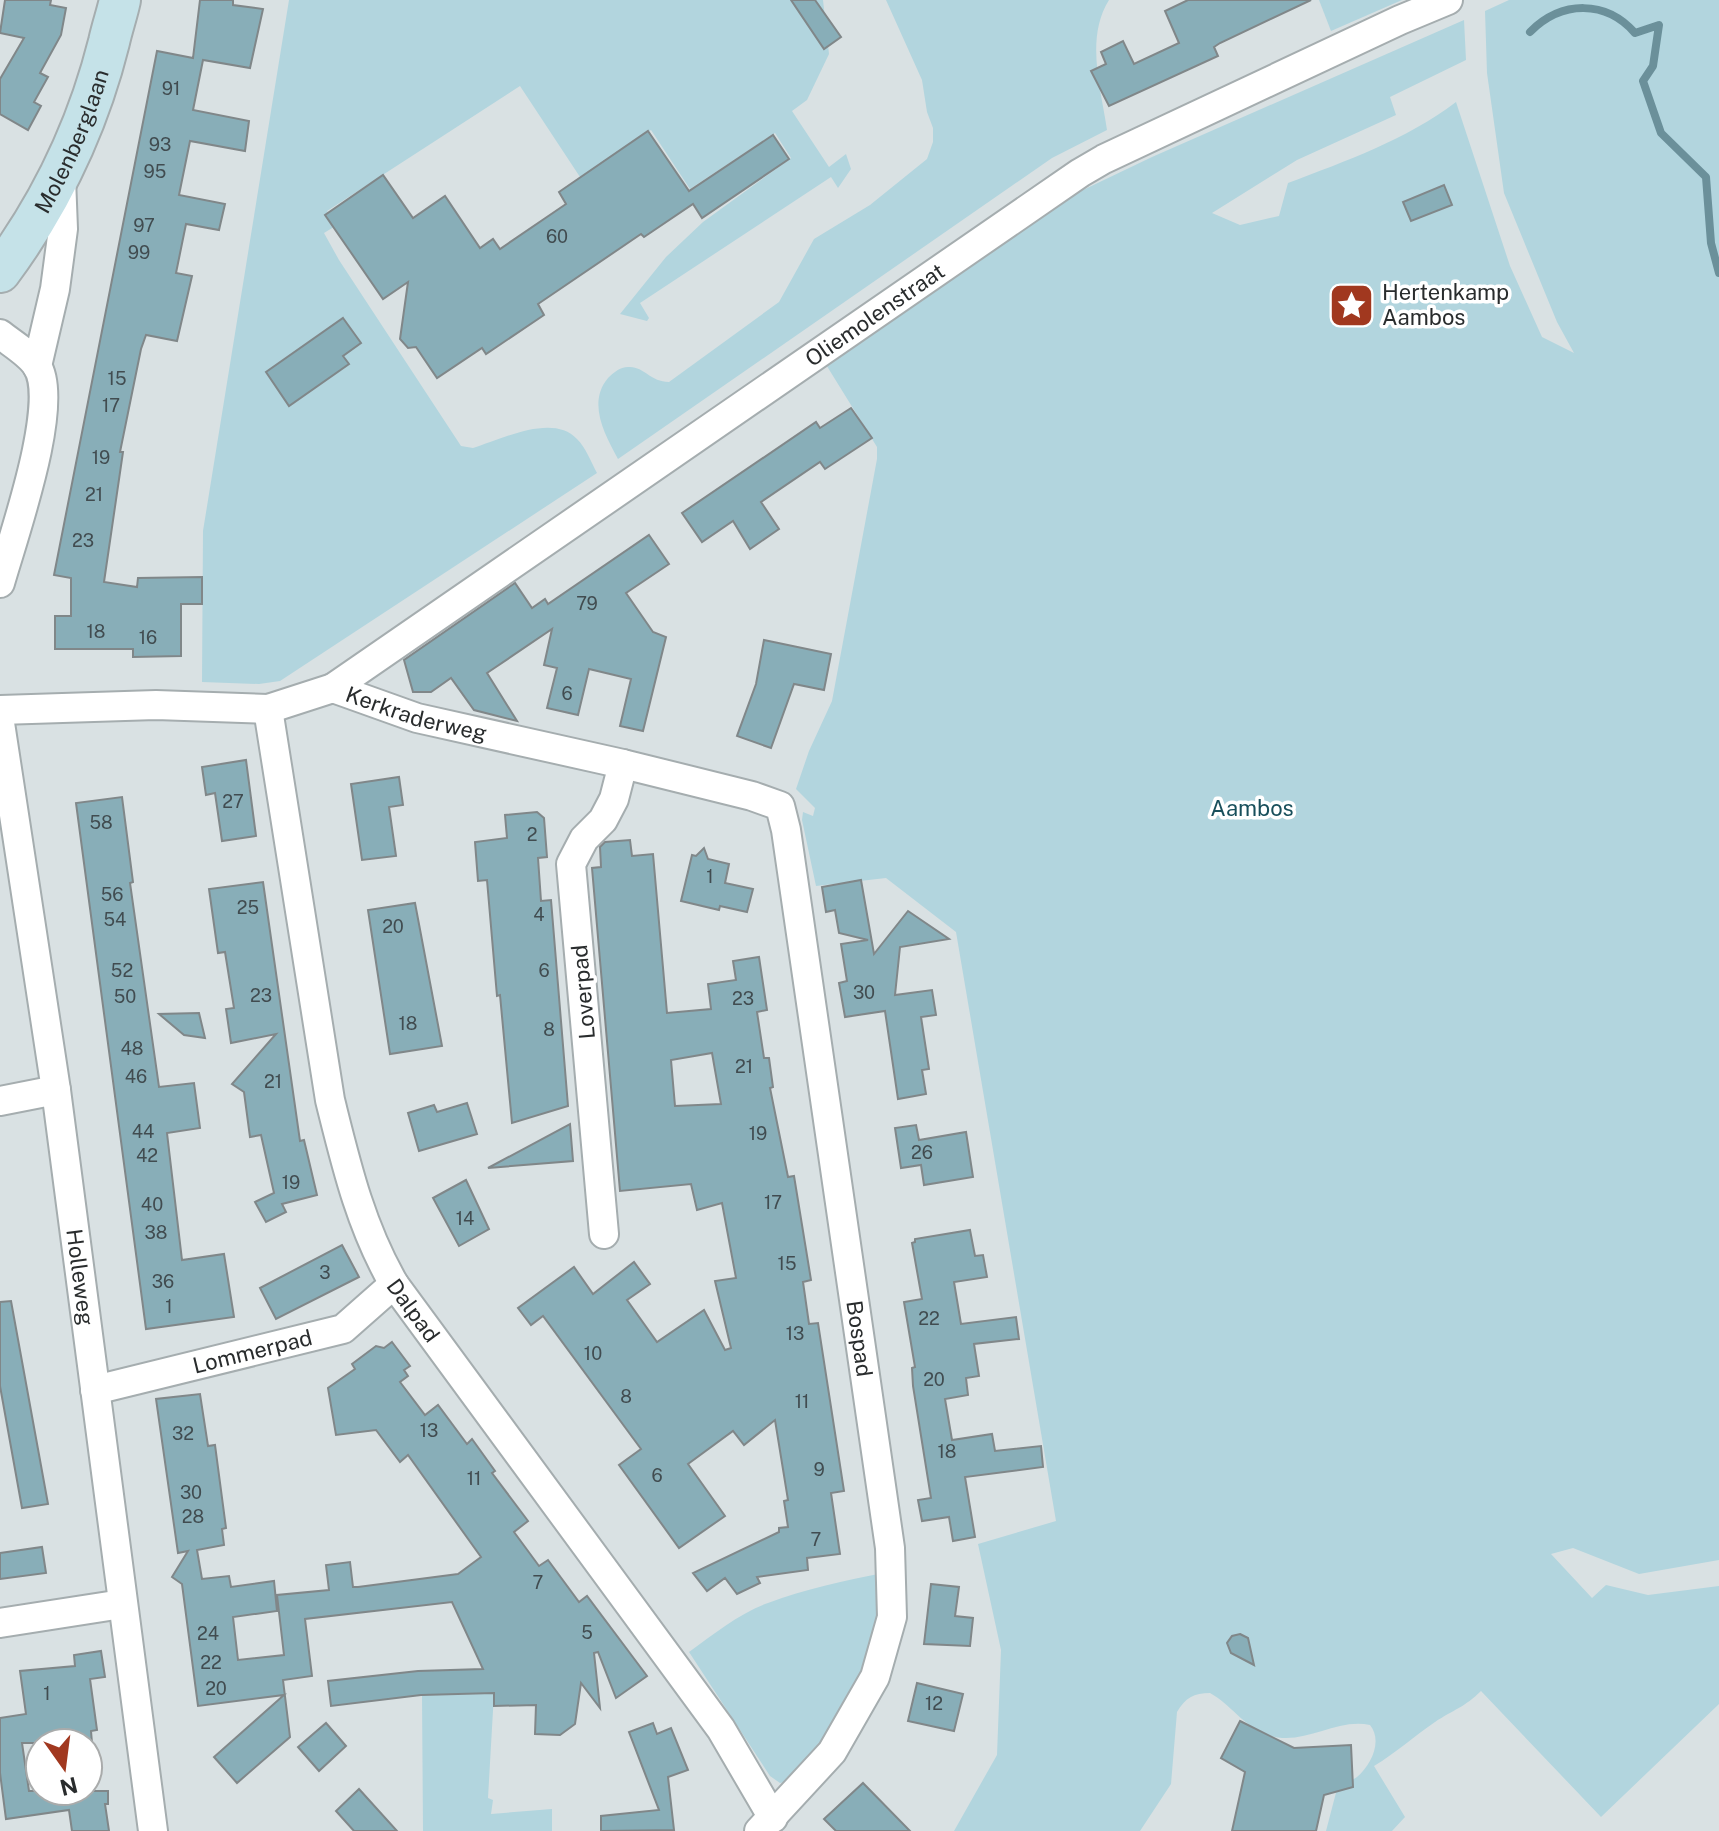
<svg xmlns="http://www.w3.org/2000/svg" width="1719" height="1831" font-family="'Public Sans',sans-serif">
<style>
.green{fill:#b2d5de}
.lines{fill:none;stroke-linecap:round;stroke-linejoin:round}
.stream{stroke:#6b909a;stroke-width:8}
.building{fill:#88aeb8;stroke:#808789;stroke-width:2;fill-rule:evenodd}
.street-casing{stroke:#a5adaf;stroke-width:32}
.secondary-casing{stroke:#a5adaf;stroke-width:44}
.street{stroke:#fff;stroke-width:28}
.secondary{stroke:#c5e2e8;stroke-width:40}
.labels{text-anchor:middle;stroke-width:7;stroke-linejoin:round;paint-order:stroke}
.number-label{font-size:18px;fill:#414c50}
.street-label{font-size:22px;fill:#292c2d;stroke:#fff}
.poi-label{font-size:22px;fill:#292c2d;stroke:#fff;text-anchor:start}
.park-label{font-size:22px;fill:#184f5b;stroke:#fff}
</style>
<rect width="100%" height="100%" fill="#d9e1e3"/>
<g class="green">
<path d="M289,0H823L829,54L807,100L792,111L829,167L846,154L851,169L838,188L831,177L640,303L649,318L647,321L620,314L666,257L703,222L791,158L775,133L690,189L651,130L580,177L520,86L327,211L337,225L324,233L339,260L461,446L473,448C502,439 553,413 577,439C586,448 591,462 597,473L280,681L259,684L202,682L203,531Z"/>
<path d="M886,0H1109C1085,38 1101,89 1107,130L1052,158L618,459C605,435 587,403 608,378C614,372 621,366 630,367C644,367 651,382 669,382L779,302L814,239L870,205L927,159L933,142V128L927,112L922,80Z"/>
<path d="M1319,0H1402L1331,31Z"/>
<path d="M1509,0H1719V1560L1639,1574L1573,1548L1551,1554L1592,1598L1606,1585L1648,1595L1719,1586V1704L1601,1817L1481,1691C1465,1707 1453,1710 1435,1722C1414,1736 1396,1753 1374,1766L1405,1817L1392,1831H1326L1338,1785C1344,1783 1352,1781 1357,1777C1371,1765 1383,1741 1370,1725C1335,1717 1301,1749 1265,1734C1243,1725 1230,1704 1210,1693C1194,1693 1185,1698 1177,1712L1171,1784L1140,1831H954L997,1755L1001,1650L978,1544L1056,1521L956,932L886,878L816,886L802,820L803,812L813,816L815,808L796,789L809,751L832,701L877,459V447L825,363L1035,213L1152,157L1464,20L1466,60L1390,97L1396,115L1297,160L1212,213L1240,225L1279,216L1288,183C1346,161 1406,140 1456,102L1510,266L1542,337L1574,353L1557,322L1504,193L1487,73L1485,11Z"/>
<path d="M883,1573C881,1664 847,1715 790,1781L780,1783L770,1776L689,1652C714,1634 740,1613 768,1603C805,1589 844,1581 883,1573Z"/>
<path d="M494,1693L488,1798L493,1800L491,1814L552,1809V1831H423L422,1695Z"/>
</g>
<g class="lines">
<path class="stream" d="M1530,32C1562,0 1606,0 1635,33L1659,25L1653,66L1643,81L1661,133L1706,177L1711,243L1719,273"/>
</g>
<g class="building">
<path d="M5,0H51L50,5L66,8L61,35L40,73L48,77L34,102L41,106L28,130L0,114V79L24,38L0,33Z"/>
<path d="M200,0H233V5L263,9L250,68L203,60L193,110L249,121L245,151L190,141L179,195L225,204L219,230L186,224L176,273L192,276L177,341L146,335L141,349L120,452H123L104,582L137,587L138,578L202,577V604H181V656L133,657V649H55V616H71V578L54,575L157,51L193,58Z"/>
<path d="M791,0H815L841,37L824,49Z"/>
<path d="M1188,0H1311L1220,43L1214,47L1218,56L1109,106L1091,71L1106,64L1101,52L1123,41L1134,64L1179,43L1165,11Z"/>
<path d="M648,131L689,191L773,135L789,159L702,218L693,204L644,237L641,234L538,304L544,315L486,354L482,348L437,378L416,347L408,348L400,339L408,282L383,299L325,215L383,175L413,218L445,196L480,248L493,239L500,249L566,204L559,192Z"/>
<path d="M1444,185L1452,205L1411,221L1403,202Z"/>
<path d="M343,318L361,343L343,356L349,364L289,406L266,372Z"/>
<path d="M851,408L872,438L825,469L820,462L761,502L779,529L750,549L733,521L702,542L682,513L816,422L820,428Z"/>
<path d="M649,535L669,564L626,593L653,632L666,637L643,731L620,726L631,679L589,669L578,715L547,708L557,668L544,665L552,629L487,673L517,721L474,710L451,678L431,692H413L404,660L515,583L532,608L545,599L548,604Z"/>
<path d="M764,640L831,654L824,690L794,684L771,748L737,736L756,684Z"/>
<path d="M246,760L256,836L222,841L215,793L206,795L202,767Z"/>
<path d="M399,777L403,805L389,807L396,856L362,860L351,784Z"/>
<path d="M122,797L133,882L130,883L159,1087L194,1083L200,1128L167,1133L182,1260L224,1254L234,1317L146,1329L76,803Z"/>
<path d="M537,812L544,818L547,857L538,858L541,901L551,900L568,1106L512,1123L500,995L497,996L487,880L478,881L475,842L507,838L505,815Z"/>
<path d="M630,840L632,856L653,854L667,1013L711,1009L708,984L736,980L733,961L759,957L767,1010L757,1012L764,1058H769L773,1087L770,1088L788,1177L794,1176L811,1280L803,1282L809,1324L818,1323L844,1491L831,1493L840,1554L807,1558L808,1570L757,1577L760,1583L737,1594L725,1578L707,1591L693,1573L779,1532V1528L788,1527L784,1501L788,1500L775,1420L744,1445L733,1431L688,1464L725,1516L679,1548L619,1465L641,1449L543,1316L531,1325L518,1308L574,1267L593,1294L634,1262L650,1284L627,1300L657,1342L704,1310L725,1350L731,1348L715,1281L736,1278L722,1203L697,1210L691,1184L620,1191L592,868L601,867L600,847L605,842ZM712,1053L721,1104L675,1106L671,1060Z"/>
<path d="M704,848L708,859L729,864L725,883L753,889L747,912L720,906L719,910L681,901L692,855L696,856Z"/>
<path d="M861,880L874,954L908,911L949,939L900,947L895,995L932,990L936,1015L921,1017L929,1069L922,1070L926,1094L898,1099L885,1011L845,1017L839,983L847,981L841,944L868,940L839,933L835,910L826,912L822,887Z"/>
<path d="M263,882L300,1141L304,1140L317,1195L282,1204L286,1212L266,1222L255,1202L274,1193L261,1135L250,1137L244,1092L232,1084L276,1034L231,1043L226,1009L234,1008L225,952L218,953L209,889Z"/>
<path d="M415,903L442,1046L390,1054L368,910Z"/>
<path d="M199,1013L205,1038L184,1035L159,1014Z"/>
<path d="M467,1103L477,1134L419,1151L408,1113L434,1105L437,1112Z"/>
<path d="M570,1124L573,1161L488,1168Z"/>
<path d="M916,1125L919,1140L966,1132L973,1177L924,1185L921,1165L901,1168L895,1128Z"/>
<path d="M466,1180L489,1229L459,1246L433,1198Z"/>
<path d="M970,1230L975,1256L983,1255L987,1277L954,1282L961,1324L1016,1317L1019,1339L974,1344L979,1376L966,1378L968,1395L945,1399L952,1440L992,1434L995,1451L1041,1446L1043,1467L965,1477L975,1537L953,1541L949,1517L922,1521L918,1500L931,1498L913,1386L912,1368L915,1367L904,1302L922,1299L912,1243L915,1242V1239Z"/>
<path d="M342,1245L359,1277L276,1319L260,1288Z"/>
<path d="M11,1301L48,1504L22,1508L0,1386V1302Z"/>
<path d="M392,1342L410,1366L404,1370L408,1376L400,1382L425,1415L438,1405L467,1444L472,1439L495,1471L492,1473L528,1521L514,1532L539,1566L548,1560L579,1602L587,1596L647,1676L616,1698L598,1652L594,1653L600,1708L581,1683L575,1724L560,1735L535,1734L536,1705L494,1706V1693L421,1695L331,1706L328,1681L418,1671L483,1669L452,1602L305,1619L312,1676L283,1680L290,1737L237,1783L214,1757L284,1695L198,1706L182,1584L172,1577L188,1551L178,1553L156,1399L200,1394L208,1446L215,1445L226,1528L222,1529L224,1545L197,1550L202,1579L229,1576L231,1587L274,1581L277,1611L233,1617L238,1660L284,1655L277,1595L329,1590L326,1565L350,1562L353,1587H358L458,1574L481,1557L408,1455L400,1462L376,1430L336,1435L328,1388L355,1369L352,1364L376,1346L384,1348Z"/>
<path d="M42,1547L46,1573L0,1579V1553Z"/>
<path d="M931,1584L959,1587L955,1616L973,1618L970,1646L924,1644Z"/>
<path d="M1240,1634L1248,1638L1254,1665L1231,1653L1227,1643L1232,1636Z"/>
<path d="M101,1651L105,1677L90,1679L97,1730L91,1731L92,1743H22L29,1791H108V1804H105L109,1831H72L69,1810L6,1819L0,1773V1718L26,1714L20,1671L75,1666L74,1655Z"/>
<path d="M917,1683L963,1694L954,1731L908,1721Z"/>
<path d="M1240,1721L1294,1748L1351,1745L1353,1787L1324,1795L1316,1831H1232L1245,1772L1221,1758Z"/>
<path d="M326,1723L346,1746L319,1771L298,1747Z"/>
<path d="M653,1723L657,1734L671,1728L688,1770L668,1777L674,1830L601,1831V1816L659,1810L629,1732Z"/>
<path d="M863,1783L910,1831H836L824,1819Z"/>
<path d="M359,1789L397,1831H354L336,1811Z"/>
</g>
<g class="lines">
<defs>
<g id="street">
<path d="M0,334C11,343 30,354 37,366C61,403 12,540 0,583"/>
<path d="M37,366L55,289L63,229L61,178"/>
<path id="s1" d="M333,688L1080,173L1104,159L1400,20L1448,0"/>
<path id="s2" d="M268,709L330,1100C346,1164 360,1225 394,1284L721,1729L773,1818"/>
<path id="s3" d="M0,710L156,705L268,709L333,688L417,718L623,764L752,796L780,806L786,830L890,1548L892,1617L875,1677L832,1752L759,1831"/>
<path id="s4" d="M0,723L56,1090L153,1831"/>
<path d="M0,1101L56,1090"/>
<path d="M604,1234L571,864L584,839L603,820L614,799L623,764"/>
<path id="s5" d="M95,1390L343,1329L394,1284"/>
<path d="M0,1623L122,1604"/>
</g>
<g id="secondary">
<path id="s6" d="M0,272C52,202 88,126 109,42C112,28 117,14 120,0"/>
</g>
</defs>
<use href="#street" class="street-casing"/>
<use href="#secondary" class="secondary-casing"/>
<use href="#street" class="street"/>
<use href="#secondary" class="secondary"/>
</g>
<defs>
<symbol id="sight-square" viewBox="-11 -11 22 22"><rect x="-9" y="-9" width="18" height="18" rx="4" fill="#a1381f" stroke="#fff"/><path d="M0-6L1.8-2.2L6-1.7L2.9 1.2L3.7 5.4L0 3.3L-3.7 5.4L-2.9 1.2L-6-1.7L-1.8-2.2Z" fill="#fff"/></symbol>
</defs>
<g fill-rule="evenodd">
<use href="#sight-square" x="1326" y="280" width="51" height="51"/>
</g>
<g class="labels">
<g class="number-label">
<text x="171" y="95">91</text>
<text x="160" y="151">93</text>
<text x="155" y="178">95</text>
<text x="144" y="232">97</text>
<text x="557" y="243">60</text>
<text x="139" y="259">99</text>
<text x="117" y="385">15</text>
<text x="111" y="412">17</text>
<text x="101" y="464">19</text>
<text x="94" y="501">21</text>
<text x="83" y="547">23</text>
<text x="587" y="610">79</text>
<text x="96" y="638">18</text>
<text x="148" y="644">16</text>
<text x="567" y="700">6</text>
<text x="233" y="808">27</text>
<text x="101" y="829">58</text>
<text x="532" y="841">2</text>
<text x="710" y="883">1</text>
<text x="112" y="901">56</text>
<text x="248" y="914">25</text>
<text x="539" y="921">4</text>
<text x="115" y="926">54</text>
<text x="393" y="933">20</text>
<text x="122" y="977">52</text>
<text x="544" y="977">6</text>
<text x="864" y="999">30</text>
<text x="261" y="1002">23</text>
<text x="125" y="1003">50</text>
<text x="743" y="1005">23</text>
<text x="408" y="1030">18</text>
<text x="549" y="1036">8</text>
<text x="132" y="1055">48</text>
<text x="744" y="1073">21</text>
<text x="136" y="1083">46</text>
<text x="273" y="1088">21</text>
<text x="143" y="1138">44</text>
<text x="758" y="1140">19</text>
<text x="922" y="1159">26</text>
<text x="147" y="1162">42</text>
<text x="291" y="1189">19</text>
<text x="773" y="1209">17</text>
<text x="152" y="1211">40</text>
<text x="465" y="1225">14</text>
<text x="156" y="1239">38</text>
<text x="787" y="1270">15</text>
<text x="325" y="1279">3</text>
<text x="163" y="1288">36</text>
<text x="169" y="1313">1</text>
<text x="929" y="1325">22</text>
<text x="795" y="1340">13</text>
<text x="593" y="1360">10</text>
<text x="934" y="1386">20</text>
<text x="626" y="1403">8</text>
<text x="802" y="1408">11</text>
<text x="429" y="1437">13</text>
<text x="183" y="1440">32</text>
<text x="947" y="1458">18</text>
<text x="819" y="1476">9</text>
<text x="657" y="1482">6</text>
<text x="474" y="1485">11</text>
<text x="191" y="1499">30</text>
<text x="193" y="1523">28</text>
<text x="816" y="1546">7</text>
<text x="538" y="1589">7</text>
<text x="587" y="1639">5</text>
<text x="208" y="1640">24</text>
<text x="211" y="1669">22</text>
<text x="216" y="1695">20</text>
<text x="47" y="1700">1</text>
<text x="934" y="1710">12</text>
</g>
<g class="street-label">
<text dy="8" stroke="none"><textPath href="#s6" startOffset="150">Molenberglaan</textPath></text>
<text dy="8" stroke="none"><textPath href="#s1" startOffset="658">Oliemolenstraat</textPath></text>
<text dy="8" stroke="none"><textPath href="#s3" startOffset="424">Kerkraderweg</textPath></text>
<text transform="translate(583 992) rotate(-95)" y="8">Loverpad</text>
<text dy="8" stroke="none"><textPath href="#s4" startOffset="560">Holleweg</textPath></text>
<text dy="8" stroke="none"><textPath href="#s2" startOffset="624">Dalpad</textPath></text>
<text dy="8" stroke="none"><textPath href="#s3" startOffset="1338">Bospad</textPath></text>
<text dy="8" stroke="none"><textPath href="#s5" startOffset="162">Lommerpad</textPath></text>
</g>
<g class="poi-label">
<text x="1382" y="300">Hertenkamp<tspan x="1382" dy="25">Aambos</tspan></text>
</g>
<g class="park-label">
<text x="1252" y="816">Aambos</text>
</g>
</g>
<g transform="translate(64 1767) rotate(166)"><circle r="38" fill="#ffffff" stroke="#a9abab" stroke-width="2"/>
<path d="M0-6L14 30L0 20L-14 30Z" fill="#a1381f"/>
<text y="-12" font-size="22" font-weight="bold" text-anchor="middle" fill="#292c2d">N</text>
</g>
</svg>
